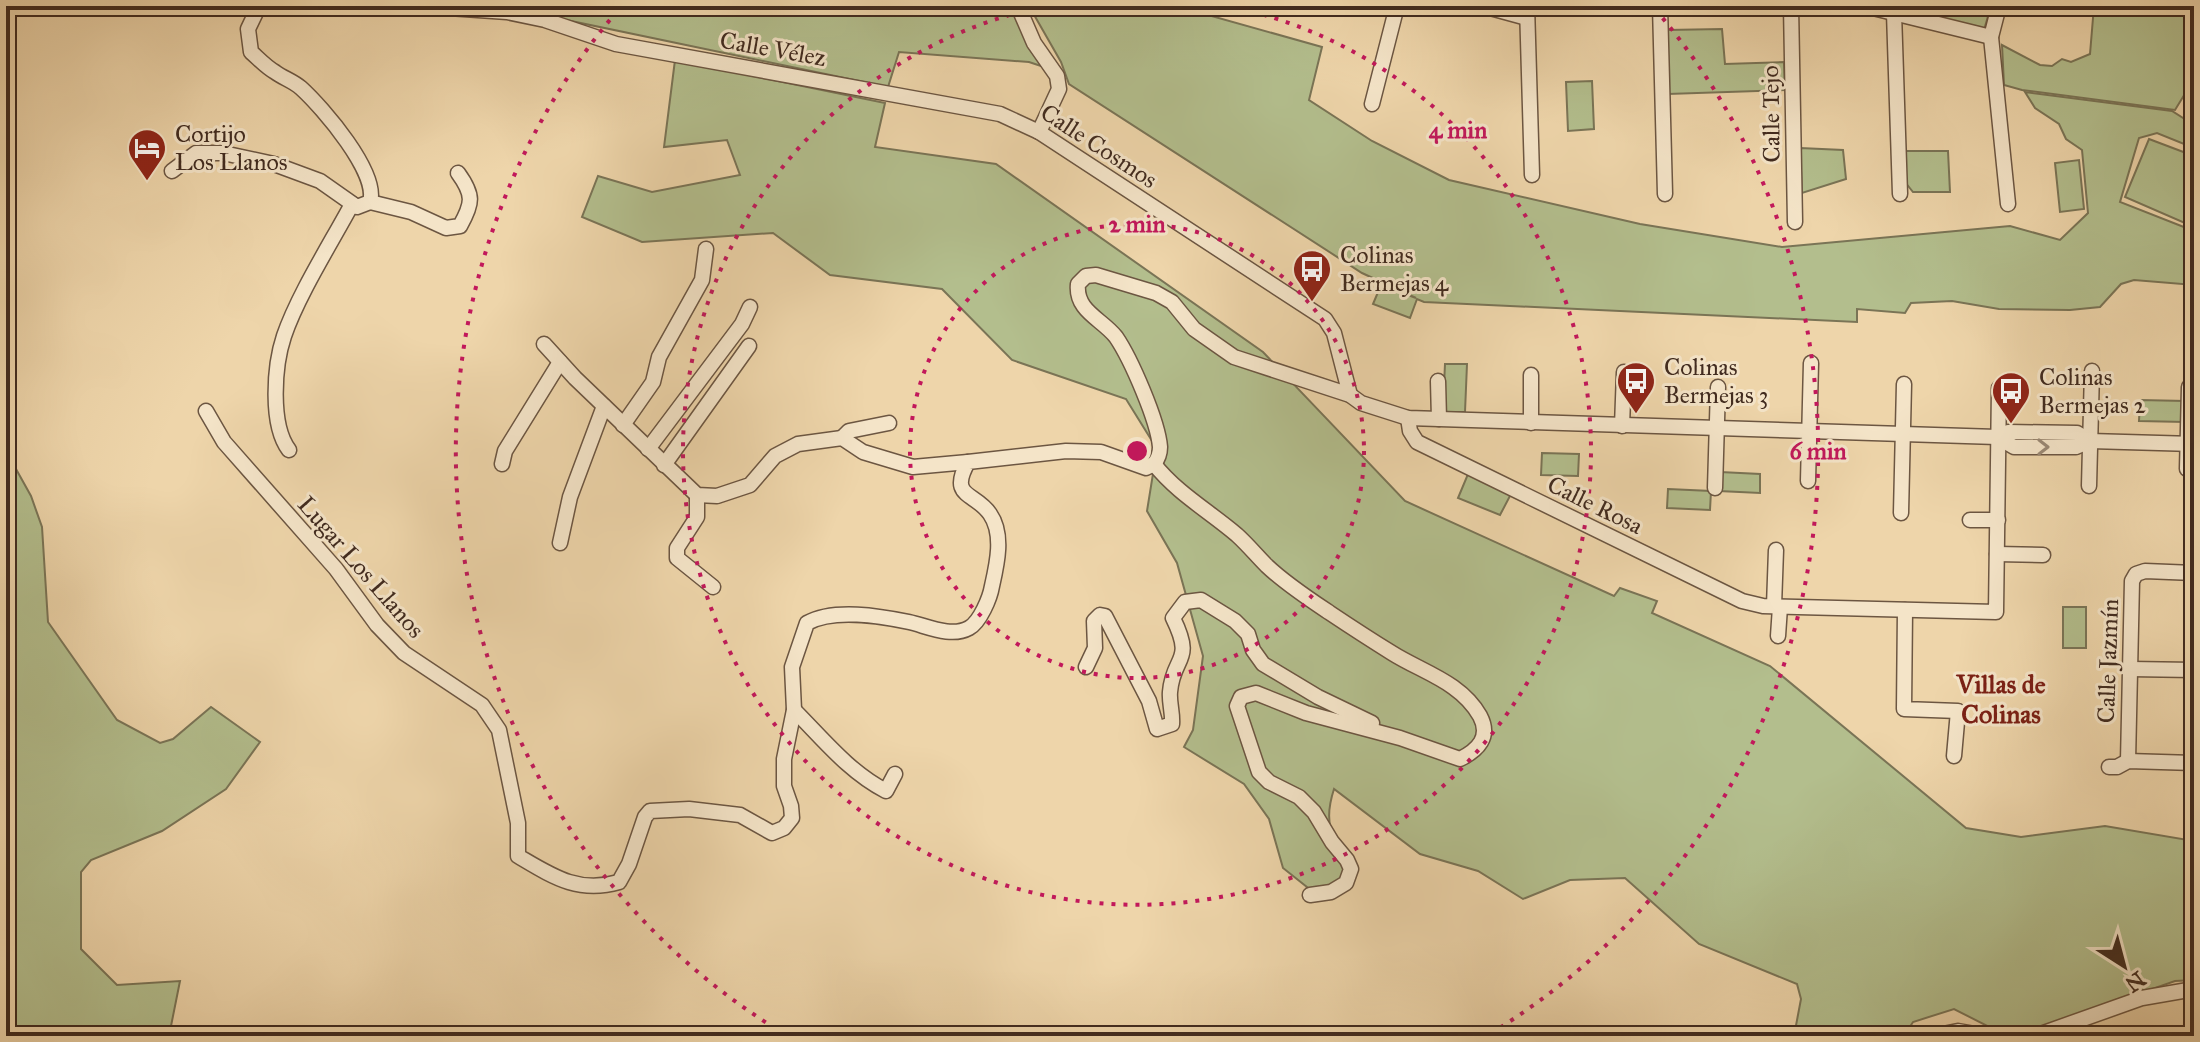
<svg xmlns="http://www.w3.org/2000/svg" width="2200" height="1042" font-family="'IM FELL Great Primer',serif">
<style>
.green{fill:#b3be8d;stroke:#7a7456;stroke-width:2}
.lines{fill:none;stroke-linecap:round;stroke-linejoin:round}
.stream{stroke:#768074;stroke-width:3}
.minor-casing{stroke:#6c5642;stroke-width:17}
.minor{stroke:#f4e4c8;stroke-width:14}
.oneway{stroke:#9a8874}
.ring{fill:none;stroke:#c2185b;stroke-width:4;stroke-dasharray:4 8}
.labels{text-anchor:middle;stroke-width:6;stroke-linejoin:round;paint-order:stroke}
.street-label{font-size:24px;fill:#412b1f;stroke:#f4e4c8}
.poi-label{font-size:24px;fill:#412b1f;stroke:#f4e4c8;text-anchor:start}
.neighbourhood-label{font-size:26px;font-weight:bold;fill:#7a1f14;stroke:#f4e4c8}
.centre{fill:#c2185b;stroke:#f4e4c8;stroke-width:4}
.ring-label{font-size:24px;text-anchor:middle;font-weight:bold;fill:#c2185b;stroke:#f4e4c8;stroke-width:6;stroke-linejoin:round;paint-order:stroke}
</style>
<rect width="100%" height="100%" fill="#eed5aa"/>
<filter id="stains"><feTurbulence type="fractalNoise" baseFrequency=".0025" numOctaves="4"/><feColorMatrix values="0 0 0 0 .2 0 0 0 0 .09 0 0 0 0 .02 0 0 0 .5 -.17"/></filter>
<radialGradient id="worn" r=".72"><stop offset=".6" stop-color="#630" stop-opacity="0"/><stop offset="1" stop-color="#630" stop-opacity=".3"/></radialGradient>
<g class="green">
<path d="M499,6H1015L1047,68L1029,62L899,52L888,87Z"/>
<path d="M1029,6H1176L1322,47L1309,100L1372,141L1449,180L1640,224L1782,247L2010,226L2060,240L2088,213L2082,150L2066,139L2059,124L2035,108L2025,92L2172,111L2194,125V148L2157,133L2139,138L2120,202L2194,231V285L2134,280L2121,284L2100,307L2070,310L1999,309L1952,301L1911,303L1905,313L1857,309V322L1424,302L1417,299L1410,318L1373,304L1381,285L1416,298L1362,273L1069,84L1061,62Z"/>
<path d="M1892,6H1991L1984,30Z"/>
<path d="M2094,6H2194V79L2175,110L2022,90L2004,85L2002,45L2040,65L2052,66L2062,59L2071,62L2090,54Z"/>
<path d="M1722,29L1725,64L1784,62L1785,90L1668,94L1667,30Z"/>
<path d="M675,60L885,103L875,147L996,164L1263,352L1405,501L1614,596L1620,588L1657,601L1652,613L1770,666L1966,828L2021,837L2105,826L2194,841V980L2175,981L2050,1025L1999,1032L1954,1009L1913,1022L1904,1036H1794L1801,999L1797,984L1699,944L1625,878L1570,880L1523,899L1478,871L1420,854L1334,789C1322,826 1333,837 1353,867L1341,892L1312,891L1283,868L1269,819L1244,784L1184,747L1193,730L1203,656L1177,563L1147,511L1157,449L1126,399L1012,360L942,289L830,275L773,233L642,242L582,217L598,176L652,192L740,175L727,140L664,147Z"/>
<path d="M1592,81L1594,129L1568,131L1566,82Z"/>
<path d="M2149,139L2194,156V227L2125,197Z"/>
<path d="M1800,148L1843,150L1846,179L1802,193Z"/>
<path d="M1904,151H1948L1950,192H1913L1905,182Z"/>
<path d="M2079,160L2084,209L2060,212L2055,163Z"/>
<path d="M1445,364H1467L1465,412H1446L1443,408Z"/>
<path d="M2140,400L2185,401V422L2139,421Z"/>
<path d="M6,451L31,496L42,527L48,622L117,720L160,743L173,739L211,707L260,742L226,789L162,831L91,860L81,872V949L117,985L180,981L169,1036H6Z"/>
<path d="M1542,453L1579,454L1578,476L1541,475Z"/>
<path d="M1720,472L1760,474V493L1719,491Z"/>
<path d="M1468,474L1511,494L1500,515L1458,498Z"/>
<path d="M1668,489L1711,491L1710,510L1667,508Z"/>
<rect x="2063" y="607" width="23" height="41"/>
</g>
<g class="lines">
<path class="stream" d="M2171,1036L2177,1034L2194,1020"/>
<defs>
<g id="minor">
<path d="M420,6L507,12L545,20L616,44L1000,114L1039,132L1325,319L1334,333L1350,395"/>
<path d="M1018,6L1034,43L1057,76L1059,89L1039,132"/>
<path d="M1483,6L1527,18"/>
<path d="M1527,6L1532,175"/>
<path d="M1660,6L1665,194"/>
<path d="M1791,6L1795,222"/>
<path d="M1865,6L1991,37"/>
<path d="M1999,6L1991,37L2008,204"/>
<path d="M1894,13L1900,194"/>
<path d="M1372,104L1397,6"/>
<path d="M172,171L196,153H223L274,164L320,181L357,207L370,202C379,173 323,108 301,88C293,81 283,78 275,72C266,67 259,59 251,52L248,29L259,6"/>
<path d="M370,202L411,212L446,228L460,226C473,203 474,195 458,173"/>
<path d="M544,344L575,378L697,495L717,496L750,485L775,456L798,444L842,438L863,452L913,467L968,462"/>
<path d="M1438,381L1439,419"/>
<path d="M206,411L224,442L336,569L377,625L404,653L482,705L499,730L518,823V856C552,876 578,894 619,882L629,864L645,817L650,811L689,809L740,815L772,833L784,828L792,818L791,806L784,786V759L794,710L792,667L807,623C834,608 880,616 909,622C927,626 951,638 969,628C980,622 990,598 992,586C997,564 1004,534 990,514C975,492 948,498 968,462L1066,451L1101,452L1146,468L1154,464"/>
<path d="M1408,418L1410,431L1417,442L1742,601L1763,606L1996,612L1999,388"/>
<path d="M1531,423V375"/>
<path d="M623,425L653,382L659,357L702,280L706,249"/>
<path d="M1622,426L1624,372"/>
<path d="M1997,437L2014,447H2076L2090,441L2194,444"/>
<path d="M842,438L849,431L889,423"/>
<path d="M648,449L742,324L750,307"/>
<path d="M289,450C270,425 274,366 284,336C298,295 331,243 352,204"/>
<path d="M502,464L505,451L560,362"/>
<path d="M1154,464C1158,459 1160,455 1160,447C1158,421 1131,359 1116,337C1102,319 1075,311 1078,284L1086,276L1096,275L1156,293L1172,302L1194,329L1234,357L1350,395L1361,403L1408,418L1997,437L2008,432L2077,433L2090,441"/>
<path d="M1154,464C1178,494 1209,511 1237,535C1248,545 1257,556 1267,566C1286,584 1309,599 1330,613C1351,627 1371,640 1392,653C1422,672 1461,682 1480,716C1491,737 1478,750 1460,759L1400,738L1306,713L1256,693L1241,697L1237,706L1259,772L1269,782L1299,797L1314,812L1332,842L1347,860L1351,869L1346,883L1331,892L1310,895"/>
<path d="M664,465L749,346"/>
<path d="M2187,469L2189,387"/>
<path d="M1808,481L1811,363"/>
<path d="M2089,486L2092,371"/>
<path d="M1715,488L1718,387"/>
<path d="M697,495V517L677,548V558L713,587"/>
<path d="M1901,513L1904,384"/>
<path d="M1970,520H1998"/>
<path d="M560,543L570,497L604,406"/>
<path d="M1997,554L2043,555"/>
<path d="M1774,606L1776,550"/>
<path d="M1905,610L1904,709L1958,711L1954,756"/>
<path d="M1778,636L1780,607"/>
<path d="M1086,667L1095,648L1094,621L1100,615L1105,616L1149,701L1157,729L1172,724C1173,713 1169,703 1170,692C1173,655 1195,663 1173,618L1185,602L1201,600L1235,621L1248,634L1253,650L1263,664L1318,697L1372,723"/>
<path d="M2130,669L2194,670"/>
<path d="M794,710C823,739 849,772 886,791L895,774"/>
<path d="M2128,761L2132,581L2136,574L2145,571L2194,573"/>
<path d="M2109,767H2117L2128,761L2194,763"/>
<path d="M1933,1036L1958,1031L1986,1036"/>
<path d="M2035,1036L2142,998L2194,989"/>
</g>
</defs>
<use href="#minor" class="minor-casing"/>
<use href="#minor" class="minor"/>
</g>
<defs><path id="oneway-chevron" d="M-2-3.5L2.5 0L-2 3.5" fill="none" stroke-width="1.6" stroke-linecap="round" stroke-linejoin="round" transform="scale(2)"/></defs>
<use class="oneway" href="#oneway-chevron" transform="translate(2043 447)"/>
<g class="ring">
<circle cx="1137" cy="451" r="227"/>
<path d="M1228 6A454 454 0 1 1 1046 6"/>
<path d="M786 1035A681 681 0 0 1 619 9M1655 9A681 681 0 0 1 1488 1035"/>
</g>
<defs>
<symbol id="hotel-pin" viewBox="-11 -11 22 30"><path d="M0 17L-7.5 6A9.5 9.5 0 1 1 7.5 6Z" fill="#8f2418" stroke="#f4e4c8"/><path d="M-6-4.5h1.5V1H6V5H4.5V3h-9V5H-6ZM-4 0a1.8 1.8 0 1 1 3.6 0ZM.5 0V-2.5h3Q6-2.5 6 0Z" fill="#fff"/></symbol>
<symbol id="bus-pin" viewBox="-11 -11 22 30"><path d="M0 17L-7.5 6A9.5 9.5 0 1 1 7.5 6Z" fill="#8f2418" stroke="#f4e4c8"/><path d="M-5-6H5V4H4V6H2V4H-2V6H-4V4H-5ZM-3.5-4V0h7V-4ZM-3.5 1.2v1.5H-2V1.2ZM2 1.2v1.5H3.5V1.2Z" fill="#fff"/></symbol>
</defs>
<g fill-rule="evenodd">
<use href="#hotel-pin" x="125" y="126" width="44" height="60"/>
<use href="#bus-pin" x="1290" y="247" width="44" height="60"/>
<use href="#bus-pin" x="1614" y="359" width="44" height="60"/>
<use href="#bus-pin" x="1989" y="369" width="44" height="60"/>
</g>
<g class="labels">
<g class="street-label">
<text transform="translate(773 49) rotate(10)" y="8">Calle Vélez</text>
<text transform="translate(1771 114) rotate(-91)" y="8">Calle Tejo</text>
<text transform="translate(1099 146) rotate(33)" y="8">Calle Cosmos</text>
<text transform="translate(1595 505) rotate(26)" y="8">Calle Rosa</text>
<text transform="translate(361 567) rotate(49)" y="8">Lugar Los Llanos</text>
<text transform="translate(2108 661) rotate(-88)" y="8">Calle Jazmín</text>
</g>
<g class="poi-label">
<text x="175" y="142">Cortijo<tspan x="175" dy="28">Los Llanos</tspan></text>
<text x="1340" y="263">Colinas<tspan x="1340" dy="28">Bermejas 4</tspan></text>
<text x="1664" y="375">Colinas<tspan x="1664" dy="28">Bermejas 3</tspan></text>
<text x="2039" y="385">Colinas<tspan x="2039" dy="28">Bermejas 2</tspan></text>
</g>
<g class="neighbourhood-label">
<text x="2001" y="693">Villas de<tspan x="2001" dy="30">Colinas</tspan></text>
</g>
</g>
<circle cx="1137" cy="451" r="12" class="centre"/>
<g class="ring-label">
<text x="1458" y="138">4 min</text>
<text x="1137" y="232">2 min</text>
<text x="1818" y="459">6 min</text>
</g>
<rect width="2200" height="1042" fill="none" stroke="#eed5aa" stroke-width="32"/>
<rect x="8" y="8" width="2184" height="1026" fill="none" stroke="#412b1f" stroke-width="4"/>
<rect x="16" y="16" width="2168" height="1010" fill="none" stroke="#412b1f" stroke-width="2"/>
<g transform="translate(2124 966) rotate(144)" stroke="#f4e4c8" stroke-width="6" paint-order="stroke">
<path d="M0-6L14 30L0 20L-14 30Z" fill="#412b1f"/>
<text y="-12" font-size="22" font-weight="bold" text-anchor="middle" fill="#412b1f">N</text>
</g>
<rect width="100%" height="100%" filter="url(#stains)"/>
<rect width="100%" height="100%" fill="url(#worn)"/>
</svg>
